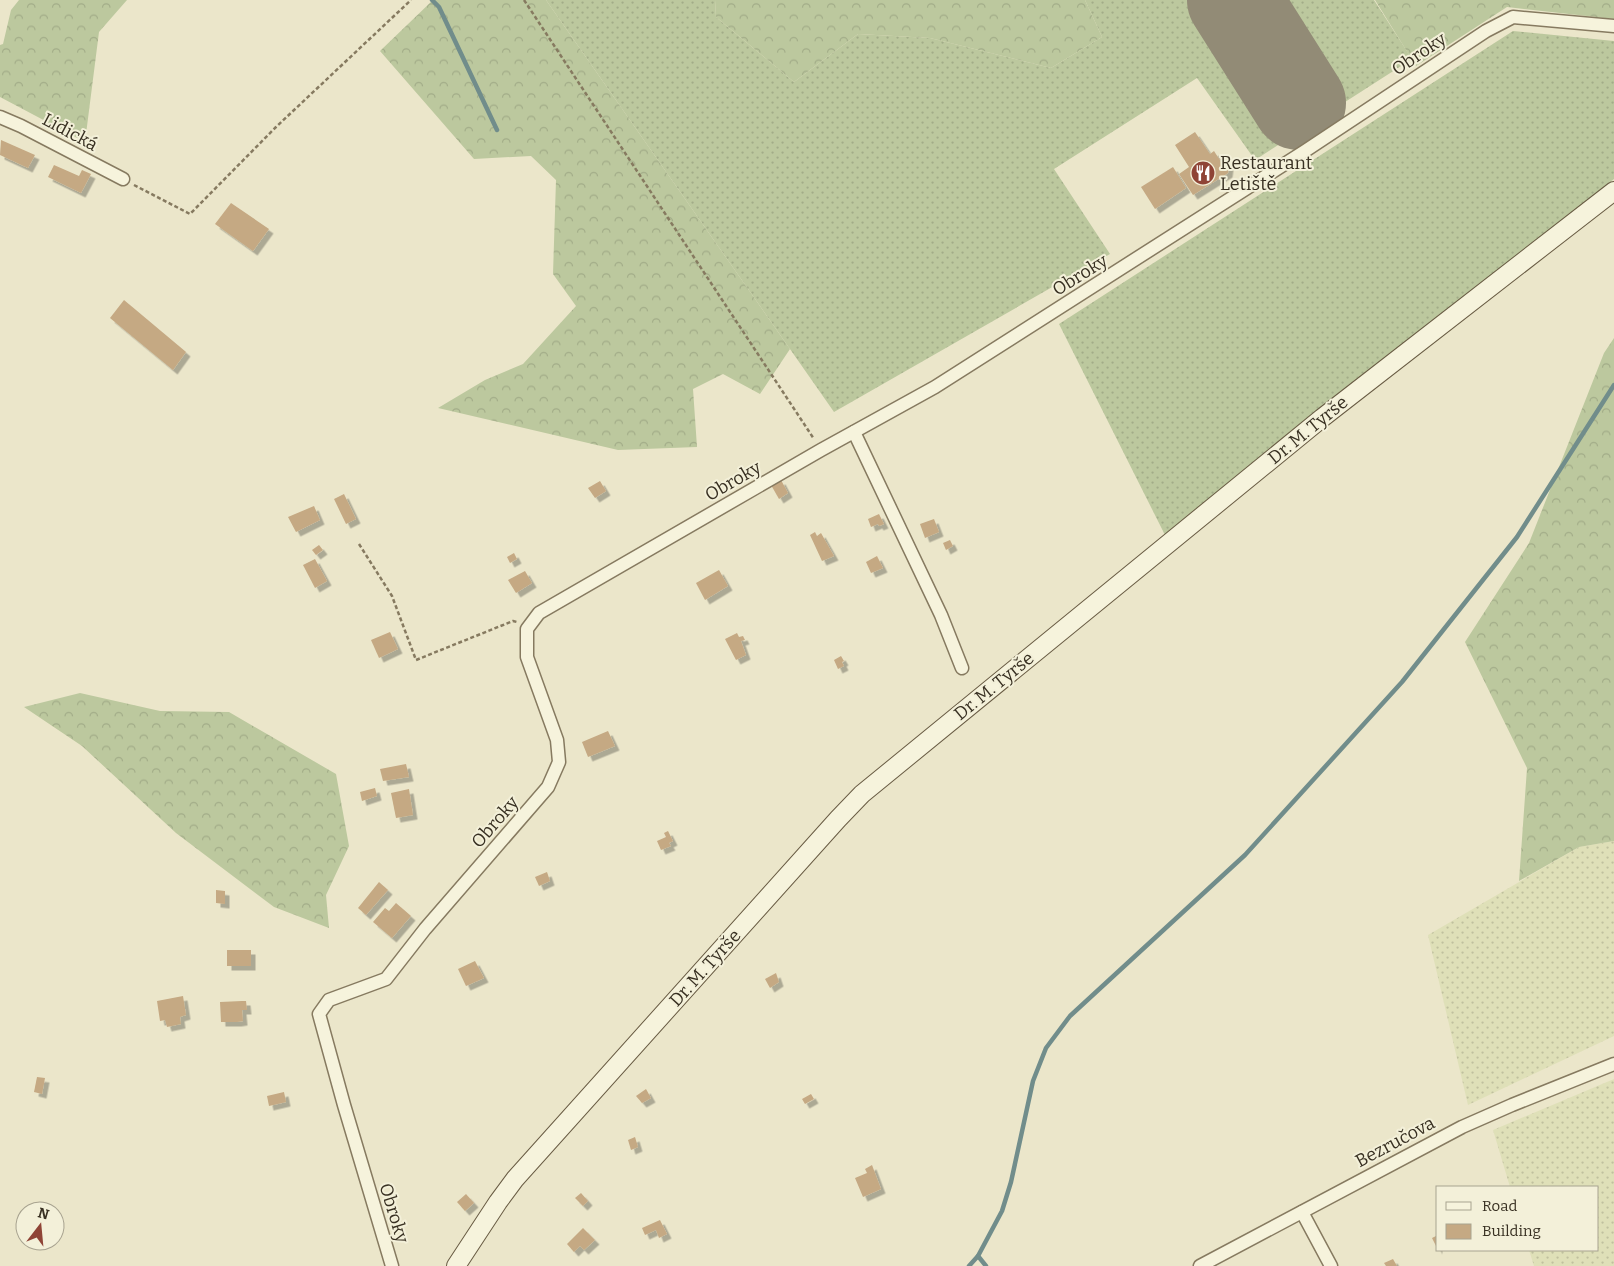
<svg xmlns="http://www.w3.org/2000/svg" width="1614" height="1266" font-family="Bitter,serif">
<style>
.farmland{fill:url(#farmland-dots)}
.grass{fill:url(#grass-dots)}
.forest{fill:url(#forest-crowns)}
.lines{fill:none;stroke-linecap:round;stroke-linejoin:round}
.stream{stroke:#718d8b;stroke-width:4.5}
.runway{stroke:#928b76;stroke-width:94}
.building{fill:#c5a983;filter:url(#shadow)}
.street-casing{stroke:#867a60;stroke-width:15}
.secondary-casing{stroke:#685b43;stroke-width:20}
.path{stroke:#867a60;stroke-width:2.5;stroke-dasharray:4 2.5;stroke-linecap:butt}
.street{stroke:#f6f3dc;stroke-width:12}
.secondary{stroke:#f6f3dc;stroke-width:18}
.labels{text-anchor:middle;stroke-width:4;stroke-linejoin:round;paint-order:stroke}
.street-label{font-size:18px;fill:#383022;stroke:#f3f0d9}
.poi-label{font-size:18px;fill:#383022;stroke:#f3f0d9;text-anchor:start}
</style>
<defs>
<pattern id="farmland-dots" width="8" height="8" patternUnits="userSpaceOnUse" patternTransform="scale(1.25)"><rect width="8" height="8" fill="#dfe0b8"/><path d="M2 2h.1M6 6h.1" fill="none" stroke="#c0c09e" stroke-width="1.8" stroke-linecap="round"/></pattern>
<pattern id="grass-dots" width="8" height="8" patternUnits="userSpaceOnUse" patternTransform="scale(1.25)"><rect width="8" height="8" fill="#bcc89e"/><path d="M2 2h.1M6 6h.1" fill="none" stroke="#a2ac88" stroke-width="1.8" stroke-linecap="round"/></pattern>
<pattern id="forest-crowns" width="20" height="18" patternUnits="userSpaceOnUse" patternTransform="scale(1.25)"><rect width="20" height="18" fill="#bcc89e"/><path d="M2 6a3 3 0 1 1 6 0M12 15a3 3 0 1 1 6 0" fill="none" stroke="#a2ac88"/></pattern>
<filter id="shadow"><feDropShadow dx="4.5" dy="4.5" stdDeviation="0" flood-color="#0004"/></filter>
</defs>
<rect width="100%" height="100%" fill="#ebe6ca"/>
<g class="farmland">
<path d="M1614,841V1036L1468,1105L1428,935L1579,847Z"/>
<path d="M1614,1079V1266H1534L1529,1250H1598V1187H1510L1493,1130Z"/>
</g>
<g class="grass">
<path d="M546,0H715L716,17L794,82L858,34L930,38L1051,68L1102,37L1085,0H1374L1412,59L1255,160L1197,78L1054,169L1110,254L834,412Z"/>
<path d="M1513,31L1614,41V179L1385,359L1165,535L1059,324Z"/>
</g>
<g class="forest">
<path d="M19,0H127L99,32L85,142L0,97V45L3,44L11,10Z"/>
<path d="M433,0H546L790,349L760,394L723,374L693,389L697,447L618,450L438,408L485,380L523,364L576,306L553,274L556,180L531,156L474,159L380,51Z"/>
<path d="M715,0H1085L1102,37L1051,68L930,38L858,34L794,82L716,17Z"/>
<path d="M1375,0H1614V19L1507,7L1416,66Z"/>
<path d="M1614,338V841L1579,847L1519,881L1527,768L1465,642L1529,543L1604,353Z"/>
<path d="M80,693L160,711L229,712L336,774L349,846L326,895L329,928L274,907L176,833L82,746L24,707Z"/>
</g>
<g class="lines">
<g class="stream">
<path d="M432,0L439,7L497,130"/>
<path d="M978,1256L1002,1211L1011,1182L1033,1081L1046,1048L1070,1016L1245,855L1402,682L1517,537L1614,385"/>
<path d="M969,1266L978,1256L986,1266"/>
</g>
<path class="runway" d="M1234,0L1299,103"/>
</g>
<g class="building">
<path d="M1195,132L1210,154L1214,151L1223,165L1229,166L1228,173L1193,195L1179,174L1189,167L1175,145Z"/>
<path d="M1,140L35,155L28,168L0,155Z"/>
<path d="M54,165L79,176L82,170L91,174L81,193L48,177Z"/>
<path d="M1173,167L1186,188L1155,209L1141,187Z"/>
<path d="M231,203L269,229L253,251L215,224Z"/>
<path d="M124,300L186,352L173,370L110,318Z"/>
<path d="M781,480L788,493L779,499L771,485Z"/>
<path d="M600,481L606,491L595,498L588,488Z"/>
<path d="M344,494L356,519L346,524L334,499Z"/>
<path d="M314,506L320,520L296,532L288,517Z"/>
<path d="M879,514L884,524L879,526L878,524L871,527L868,519Z"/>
<path d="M934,519L939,532L925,538L920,524Z"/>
<path d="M815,532L817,536L821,533L834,556L822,561L810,535Z"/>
<path d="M950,540L953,546L946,550L943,543Z"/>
<path d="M319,545L323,550L316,555L312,550Z"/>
<path d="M514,553L517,559L510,563L507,557Z"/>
<path d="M877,556L883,568L871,573L866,562Z"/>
<path d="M315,559L327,581L315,588L303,565Z"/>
<path d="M719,570L728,586L705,600L696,583Z"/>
<path d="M525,571L532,583L516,593L508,580Z"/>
<path d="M390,632L398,649L379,658L371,640Z"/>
<path d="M737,633L739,637L743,636L745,640L741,641L746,655L736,660L725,639Z"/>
<path d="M841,656L844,661L842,662L844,666L838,669L834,660Z"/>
<path d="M608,731L615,746L588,757L582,742Z"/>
<path d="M406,764L409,777L383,781L380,769Z"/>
<path d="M375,788L377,796L362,801L360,792Z"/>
<path d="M409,789L413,815L396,818L391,793Z"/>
<path d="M668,831L673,841L669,843L671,846L661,850L657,841L666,837L664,833Z"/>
<path d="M547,872L550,881L539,886L535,877Z"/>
<path d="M379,882L388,890L366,915L358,908Z"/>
<path d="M216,890L225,891V904L216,903Z"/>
<path d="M396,903L411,916L392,938L373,922L385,908L389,911Z"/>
<rect x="227" y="950" width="24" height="16"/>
<path d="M475,961L484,978L466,986L458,969Z"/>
<path d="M776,973L779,982L770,988L765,979Z"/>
<path d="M183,996L186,1015L180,1017L181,1024L167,1027L165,1020L160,1021L157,1001Z"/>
<path d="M242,1001H246L247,1010H242L243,1021L237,1022H221L220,1002Z"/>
<path d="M37,1077L45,1078L42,1094L34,1092Z"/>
<path d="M646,1089L651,1098L642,1103L636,1096Z"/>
<path d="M284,1092L286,1102L269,1106L267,1096Z"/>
<path d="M811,1094L814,1099L805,1104L802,1099Z"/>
<path d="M635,1137L638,1147L631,1150L628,1140Z"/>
<path d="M872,1165L881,1189L863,1197L855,1178L867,1173L865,1169Z"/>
<path d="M581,1193L588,1201L583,1206L575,1198Z"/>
<path d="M466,1194L474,1203L465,1211L457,1202Z"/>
<path d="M660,1220L667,1234L659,1238L656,1230L645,1235L642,1228Z"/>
<path d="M583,1228L595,1240L584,1250L580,1246L574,1252L567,1244Z"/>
<path d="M1438,1235V1250L1432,1238Z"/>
<path d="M1393,1259L1397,1266H1386L1384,1263Z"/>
</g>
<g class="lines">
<defs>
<g id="street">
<path d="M0,117L21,126L123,179"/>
<path d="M854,432L941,615L962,668"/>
<path d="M1302,1212L1331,1266"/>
<path d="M392,1266L344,1105L319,1014L329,1000L386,979L425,929L548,787L559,762L557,740L527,657V629L539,613L821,450L935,387L1305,151L1486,31L1513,17L1614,26"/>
<path d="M1200,1266L1462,1127L1512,1105L1614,1064"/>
</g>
<path id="secondary" d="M456,1266L498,1202L515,1179L838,819L862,794L1322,418L1614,191"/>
</defs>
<use href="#street" class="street-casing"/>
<use href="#secondary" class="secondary-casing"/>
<g class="path">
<path d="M524,0L814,439"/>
<path d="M134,185L190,214L276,127L411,0"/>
<path d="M359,544L392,596L416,660L513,621L517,622"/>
</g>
<use href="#street" class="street"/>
<use href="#secondary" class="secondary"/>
</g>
<defs>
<symbol id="restaurant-disc" viewBox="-11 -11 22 22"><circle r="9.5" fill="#8f4436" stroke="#f3f0d9"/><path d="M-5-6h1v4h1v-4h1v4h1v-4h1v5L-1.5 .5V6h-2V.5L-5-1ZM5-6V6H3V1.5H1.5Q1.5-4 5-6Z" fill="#fff"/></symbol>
</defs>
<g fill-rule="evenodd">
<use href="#restaurant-disc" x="1189" y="159" width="28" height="28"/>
</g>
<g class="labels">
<g class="street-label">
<text transform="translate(1419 54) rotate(-34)" y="6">Obroky</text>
<text transform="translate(70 132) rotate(28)" y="6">Lidická</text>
<text transform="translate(1080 275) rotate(-32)" y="6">Obroky</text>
<text transform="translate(1308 430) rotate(-39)" y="6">Dr. M. Tyrše</text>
<text transform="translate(733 481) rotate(-30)" y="6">Obroky</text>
<text transform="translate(994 686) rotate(-39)" y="6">Dr. M. Tyrše</text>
<text transform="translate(495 822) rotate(-49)" y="6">Obroky</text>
<text transform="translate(705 968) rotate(-48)" y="6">Dr. M. Tyrše</text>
<text transform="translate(1395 1142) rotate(-28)" y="6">Bezručova</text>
<text transform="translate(394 1213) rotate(73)" y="6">Obroky</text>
</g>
<g class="poi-label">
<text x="1220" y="169">Restaurant<tspan x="1220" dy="21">Letiště</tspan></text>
</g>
</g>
<rect x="1436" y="1186" width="162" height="65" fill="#f3f0d9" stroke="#a8a390"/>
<rect x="1446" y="1202" width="25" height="8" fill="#f6f3dc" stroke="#a8a390"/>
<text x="1482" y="1211" font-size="15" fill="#383022">Road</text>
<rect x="1446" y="1224" width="25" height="15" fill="#c5a983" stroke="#a8a390"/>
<text x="1482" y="1236" font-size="15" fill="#383022">Building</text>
<g transform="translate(40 1226) rotate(16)"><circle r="24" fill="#f3f0d9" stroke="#a8a390"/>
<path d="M0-4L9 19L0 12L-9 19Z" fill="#8f4436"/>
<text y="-8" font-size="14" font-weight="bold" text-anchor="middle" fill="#383022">N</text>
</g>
</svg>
